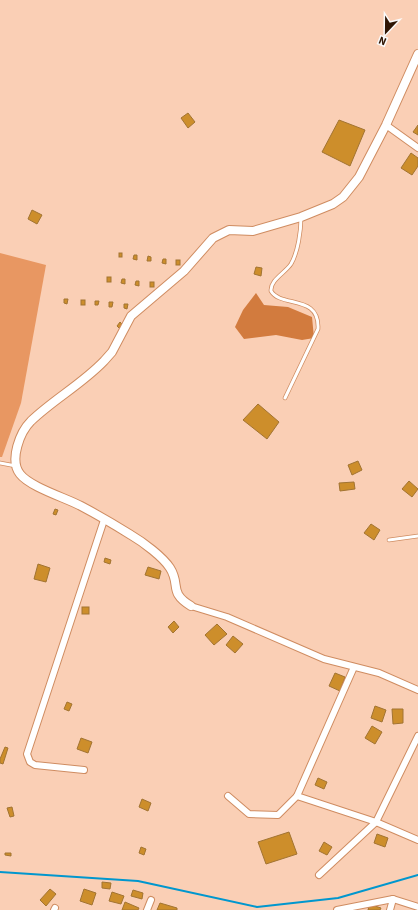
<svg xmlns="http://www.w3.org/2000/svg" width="418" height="910" font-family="'Source Sans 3',sans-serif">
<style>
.green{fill:#e89762}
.forest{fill:#d27b3e}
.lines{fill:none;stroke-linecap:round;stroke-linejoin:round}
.stream{stroke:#0097ce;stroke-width:2}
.building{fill:#cd8e2b;stroke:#a27432}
.lane-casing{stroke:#cf8c61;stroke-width:4.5}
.street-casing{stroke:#cf8c61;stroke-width:8}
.secondary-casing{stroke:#cf8c61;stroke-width:10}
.lane{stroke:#fff;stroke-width:3}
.street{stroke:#fff;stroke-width:6}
.secondary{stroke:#fff;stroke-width:8}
</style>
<rect width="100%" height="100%" fill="#facfb5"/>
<path class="green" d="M0,253L46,265L21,403L2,457H0Z"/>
<path class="forest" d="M256,293L264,305L288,307L312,317L314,338L302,340L276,335L244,339L235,327L243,310Z"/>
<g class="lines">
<path class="stream" d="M0,872L138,881L257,907L338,898L418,875"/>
</g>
<g class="building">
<path d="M188,113L195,122L188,128L181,118Z"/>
<path d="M339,120L365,130L350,166L322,152Z"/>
<path d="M418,125V135L413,132Z"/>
<path d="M411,153L418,158V166L412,175L401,168Z"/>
<path d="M32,210L42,215L37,224L28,219Z"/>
<rect x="119" y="253" width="3" height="4"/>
<path d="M134,255H137V260L133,259Z"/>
<path d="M148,256L151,257V261H147Z"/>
<path d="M163,259H166V264L162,263Z"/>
<rect x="176" y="260" width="4" height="5"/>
<path d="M256,267L262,268L261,276L254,274Z"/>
<rect x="107" y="277" width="4" height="5"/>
<path d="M122,279H125V284L121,283Z"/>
<path d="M136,281H139V286L135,285Z"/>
<rect x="150" y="282" width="4" height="5"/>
<path d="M64,299H68L67,304L64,303Z"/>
<rect x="81" y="300" width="4" height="5"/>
<path d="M95,301H99L98,305H95Z"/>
<path d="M109,302H113L112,307H109Z"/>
<path d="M124,304H128L127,309L124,308Z"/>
<path d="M120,322L123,325L119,328L117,326Z"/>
<path d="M258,404L279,422L267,439L243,420Z"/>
<path d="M358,461L362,470L352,475L348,465Z"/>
<path d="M409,481L418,489L412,497L402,489Z"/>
<path d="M354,482L355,489L340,491L339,483Z"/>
<path d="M55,509L58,510L56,515L53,514Z"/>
<path d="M371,524L380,530L374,540L364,533Z"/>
<path d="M105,558L111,560L110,564L104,562Z"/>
<path d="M38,564L50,568L46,582L34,579Z"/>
<path d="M148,567L161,571L159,579L145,575Z"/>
<rect x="82" y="607" width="7" height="7"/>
<path d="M174,621L179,627L173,633L168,627Z"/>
<path d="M217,624L227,634L214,645L205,635Z"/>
<path d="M233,636L243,644L235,653L226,645Z"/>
<path d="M335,673L345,677L340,691L329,686Z"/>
<path d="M67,702L72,704L69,711L64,709Z"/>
<path d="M375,706L386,710L382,722L371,718Z"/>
<path d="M392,709H403V723L393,724Z"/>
<path d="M372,726L382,732L375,744L365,738Z"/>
<path d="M81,738L92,742L88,753L77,749Z"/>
<path d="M5,747L8,748L3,764L0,763V759Z"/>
<path d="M318,778L327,782L324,789L315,785Z"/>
<path d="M142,799L151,803L148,811L139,807Z"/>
<path d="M12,807L14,816L10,817L7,808Z"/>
<path d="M289,832L297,854L266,864L258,842Z"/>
<path d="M377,834L388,838L385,847L374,843Z"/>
<path d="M324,842L332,847L327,855L319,851Z"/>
<path d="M141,847L146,849L144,855L139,853Z"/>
<path d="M5,853H11V856L5,855Z"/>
<path d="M102,882L111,883L110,889L102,888Z"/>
<path d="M50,889L56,894L46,906L40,900Z"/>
<path d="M84,889L96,893L92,905L80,901Z"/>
<path d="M133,890L143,893L142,899L131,896Z"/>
<path d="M112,892L124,896L121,904L109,901Z"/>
<path d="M125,902L139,908L138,910H122Z"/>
<path d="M160,903L177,908V910H157Z"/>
<path d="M372,905L381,908L380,910H368L369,906L371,907Z"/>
</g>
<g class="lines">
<defs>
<g id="lane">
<path d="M285,398L318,329C320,294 281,308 271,291C270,280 285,273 291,264C298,252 301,231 301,217"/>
<path d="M0,463L16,466"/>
<path d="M389,540L418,536"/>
</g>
<g id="street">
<path d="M386,125L418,148"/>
<path d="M191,606L227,617L324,659L379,673L418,690"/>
<path d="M84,770L35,765L30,762L27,754L104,520"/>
<path d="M228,796L249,814L278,815L297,796L376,822L418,840"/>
<path d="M297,796L354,667"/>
<path d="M319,875L376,822L418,736"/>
<path d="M54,910L55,908"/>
<path d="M147,910L151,900"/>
<path d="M337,910L393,899L418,907"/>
<path d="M390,910L393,899"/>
</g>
<path id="secondary" d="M191,606C168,592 181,585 170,568C163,557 143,542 131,535C115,525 98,515 81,506C66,498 30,487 20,474C9,460 20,432 31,421C54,399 82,384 104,361L112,352L131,316L184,271L213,238L229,230L253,231L301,217L333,204L343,197L359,177L386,125L418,54"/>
</defs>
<use href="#lane" class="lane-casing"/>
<use href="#street" class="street-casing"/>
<use href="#secondary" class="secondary-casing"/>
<use href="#lane" class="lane"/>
<use href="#street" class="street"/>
<use href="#secondary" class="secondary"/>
</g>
<g transform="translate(386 32) rotate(202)" stroke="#fafafa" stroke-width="3" paint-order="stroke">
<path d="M0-3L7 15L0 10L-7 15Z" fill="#2f1604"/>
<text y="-6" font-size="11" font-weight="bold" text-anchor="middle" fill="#2f1604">N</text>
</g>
</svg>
